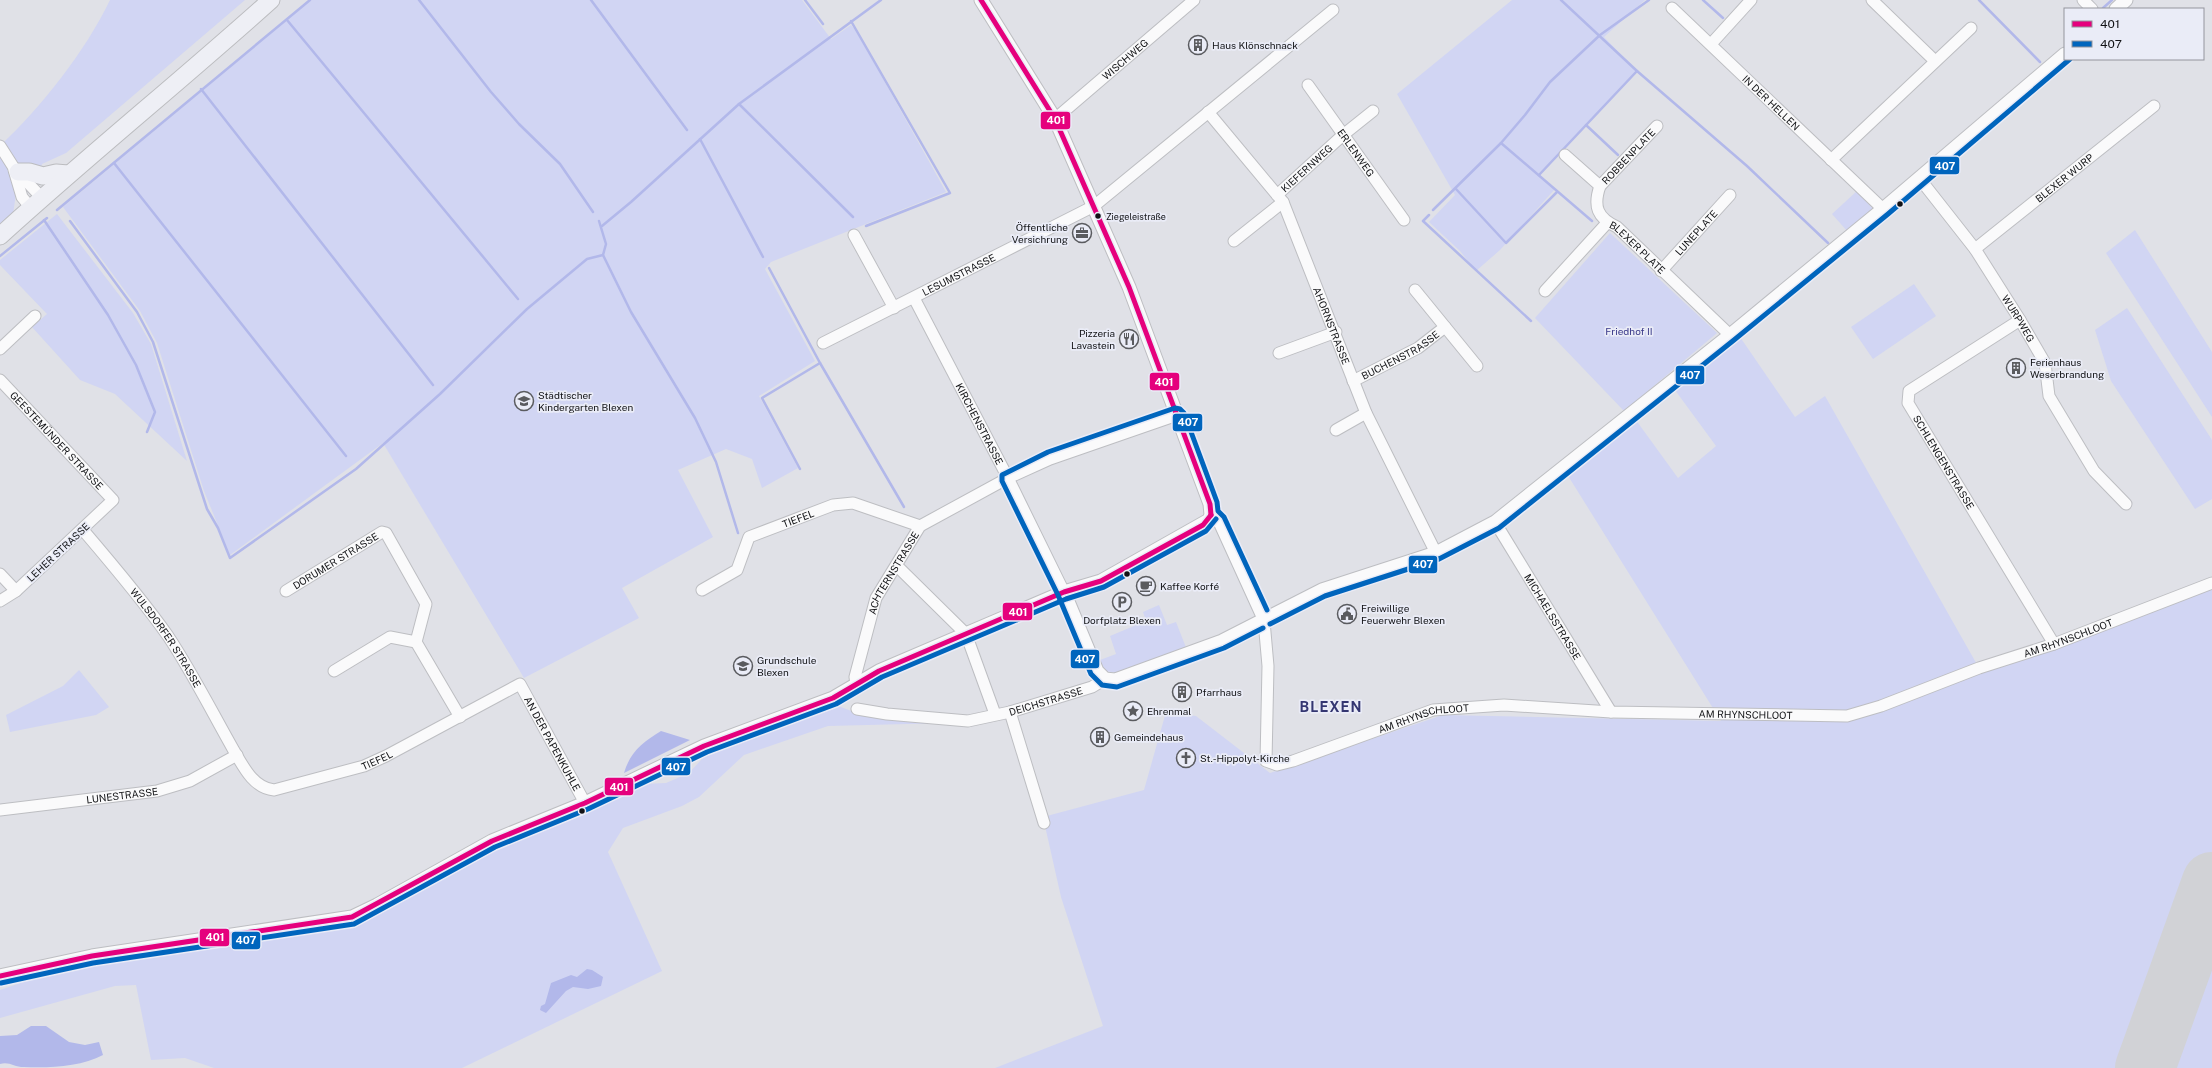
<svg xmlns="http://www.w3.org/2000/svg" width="2212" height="1068" font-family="'Public Sans',sans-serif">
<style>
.green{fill:#d1d5f3}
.water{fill:#b2b8ea}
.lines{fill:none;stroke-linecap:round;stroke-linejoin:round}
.stream{stroke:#b2b8ea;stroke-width:2.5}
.runway{stroke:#d1d2d6;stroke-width:60}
.minor-casing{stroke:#bdbec2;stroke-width:13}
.tertiary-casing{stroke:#bdbec2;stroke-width:15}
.primary-casing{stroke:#bbbcbf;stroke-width:19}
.minor{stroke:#fafafb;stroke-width:11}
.tertiary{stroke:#fafafb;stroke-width:13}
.primary{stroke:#eeeff5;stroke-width:17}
.bus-1-casing{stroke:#eaecf7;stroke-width:8}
.bus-2-casing{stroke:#eaecf7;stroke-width:8}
.bus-1{stroke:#e5007d;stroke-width:5}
.bus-2{stroke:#0065bd;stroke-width:5}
.bus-dot{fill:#121316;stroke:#eaecf7;stroke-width:1.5}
.labels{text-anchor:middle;stroke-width:3.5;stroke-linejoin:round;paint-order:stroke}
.bus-label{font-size:9px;fill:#121316;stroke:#eaecf7;text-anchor:start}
.poi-label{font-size:10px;fill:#121316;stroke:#eaecf7;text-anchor:start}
.street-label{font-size:10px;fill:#121316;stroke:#eaecf7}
.park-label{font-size:10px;fill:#393889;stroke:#eaecf7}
.district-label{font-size:14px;font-weight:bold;letter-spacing:1px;fill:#343671;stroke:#eaecf7}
.line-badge{stroke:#eaecf7;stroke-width:1.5}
.badge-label{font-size:11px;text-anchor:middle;font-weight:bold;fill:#fff}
</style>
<rect width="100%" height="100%" fill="#e0e1e7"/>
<g class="green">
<path d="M110,0H245L66,153L42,164L40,172L16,194L13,214L0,225V146C42,106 85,52 110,0Z"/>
<path d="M311,0H802L831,39L851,25L857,32L946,192L771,262L765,269L815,361L759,396L798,468L762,488L752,459L726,449L678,470L713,537L622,588L639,618L524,678L383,443L230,555L204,491L157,343L140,311L63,207Z"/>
<path d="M1512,0H1645L1604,37L1637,71L1539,174L1555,189L1500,250L1476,271L1460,251L1429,222L1455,195L1397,94Z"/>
<path d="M1857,191L1873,209L1848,232L1832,214Z"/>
<path d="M57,214L133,313L151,344L187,461L115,394L80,380L32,327L47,314L0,265V260Z"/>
<path d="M2135,230L2212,352V417L2106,253Z"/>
<path d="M1610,233L1717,333L1624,411L1535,318Z"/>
<path d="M1914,284L1936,316L1873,359L1851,327Z"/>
<path d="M2127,308L2212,440V499L2195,509L2111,381L2095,330Z"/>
<path d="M1738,334L1795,417L1825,396L1979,668L2212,580V1068H995L1103,1026L1061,897L1043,817L1144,790L1166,712L1196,716L1270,773L1443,715L1721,721L1565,471L1633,416L1678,478L1716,446L1672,386Z"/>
<path d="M1159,605L1167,625L1176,622L1187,650L1117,673L1105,671L1100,660L1116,654L1110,636L1146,621L1143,612Z"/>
<path d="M79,670L109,707L96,715L10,732L6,715L63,686Z"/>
<path d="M833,704L854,712L948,723L828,726L744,755L699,797L682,806L623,828L608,852L662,971L462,1068H214L185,1058L151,1060L136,985L115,986L0,1018V990L76,964L327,927L470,859L641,784L666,783L689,773L711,749Z"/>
</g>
<g class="water">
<path d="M661,731L690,740L624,773C630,752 643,742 661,731Z"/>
<path d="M587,969L592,970L603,977L601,986L588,989L573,987L566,991L546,1013L540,1010L541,1006L545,1004L551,983L571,975L577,977Z"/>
<path d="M31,1026H46L69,1042L85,1045L99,1042L103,1055C81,1067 49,1068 24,1067C14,1067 9,1061 0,1064V1036L17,1035Z"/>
</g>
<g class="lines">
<g class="stream">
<path d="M419,0L491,92L519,124L560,164L593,212"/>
<path d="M591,0L687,130"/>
<path d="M805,0L823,24"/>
<path d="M1561,0L1637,71L1747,166L1828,243"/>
<path d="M1703,0L1723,18"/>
<path d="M1979,0L2040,62"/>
<path d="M2103,8L2112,0"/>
<path d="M287,20L518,299"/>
<path d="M851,21L950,193L866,226"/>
<path d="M201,89L433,385"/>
<path d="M739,104L853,217"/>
<path d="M1586,125L1618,155"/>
<path d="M700,139L763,257"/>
<path d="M1501,143L1592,221"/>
<path d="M114,163L346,456"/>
<path d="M1539,175L1637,71"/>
<path d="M1456,189L1506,243L1557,192"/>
<path d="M57,210L310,0"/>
<path d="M1433,210L1501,143L1525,115L1550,82L1600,35L1649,0"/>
<path d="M1429,215L1423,221L1531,321"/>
<path d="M44,220L108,315L136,365L155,412L147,432"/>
<path d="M70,221L137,312L153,342L207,509L218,528L230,558L356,469L440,394L527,309L587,259L603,255"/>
<path d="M599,221L606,244L603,255L631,312L695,418L716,462L738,533"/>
<path d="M602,226L631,202L739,104L881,0"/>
<path d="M0,256L47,218"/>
<path d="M769,268L820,363L904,507"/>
<path d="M800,469L762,398L820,363"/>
</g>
<path class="runway" d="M2145,1068L2212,882"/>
<defs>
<g id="minor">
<path d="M1872,0L1935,61"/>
<path d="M2083,0L2092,9"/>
<path id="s1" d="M1672,8L1883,209"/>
<path d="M1711,44L1751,0"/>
<path id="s2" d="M1308,85L1404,220"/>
<path id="s3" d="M1208,112L1283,202L1366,413L1436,553"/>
<path id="s4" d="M1055,119L1194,0"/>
<path d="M0,146L14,168L42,198"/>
<path id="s5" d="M1565,155L1600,186C1593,206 1597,218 1617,227L1730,335"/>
<path d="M1831,160L1971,28"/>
<path d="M14,170L22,197L31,208"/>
<path id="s6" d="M1920,179L1975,249L2020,320L2045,363L2049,396L2094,471L2126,504"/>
<path id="s7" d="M1600,186L1657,126"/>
<path id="s8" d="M1277,195L1343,135L1373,111"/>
<path d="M854,235L894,308"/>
<path d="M1234,241L1283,202"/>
<path id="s9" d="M1975,249L2154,106"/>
<path id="s10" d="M1661,271L1730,195"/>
<path d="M1415,290L1477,366"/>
<path d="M1545,291L1607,223"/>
<path id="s11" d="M914,298L1008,478L1064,592"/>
<path id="s12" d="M2020,320L1909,391L1908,403L2054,644"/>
<path id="s13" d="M823,343L1094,206L1333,10"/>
<path d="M0,349L35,316"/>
<path d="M1279,353L1336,332"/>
<path id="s14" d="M0,380L113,500L16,591L0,601"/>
<path id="s15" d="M1353,381L1418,348L1445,327"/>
<path d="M1336,430L1366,413"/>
<path id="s16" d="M1211,515L1218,520L1264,621L1268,666L1266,761L1277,765L1293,761L1433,710L1504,705L1611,712L1847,716L1881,706L1979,668L2054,644L2212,583"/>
<path id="s17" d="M1495,522L1611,712"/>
<path id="s18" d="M83,530C112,564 142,599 168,636C192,672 212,712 233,749C243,766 253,788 274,790L364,766L386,756L520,684L585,803"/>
<path d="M897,566L966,634L995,714"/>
<path d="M0,574L16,591"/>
<path id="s19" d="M702,590L737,570L749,537L833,505L853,503L920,526"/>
<path id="s20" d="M286,591L382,532L386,533L426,604L416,642L460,717"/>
<path d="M334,671L390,637L416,642"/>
<path id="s21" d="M856,684L855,677L876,598L920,526L1008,478L1050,459L1177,415"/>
<path id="s22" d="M857,709L887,714L968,721L1010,712L1092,687L1105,679"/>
<path d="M1010,712L1044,823"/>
<path id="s23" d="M0,810L157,791L190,781L237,755"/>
</g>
<g id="tertiary">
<path d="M2116,9L2126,0"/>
<path d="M1064,592L1097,671L1105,679L1115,680L1222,641L1322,590L1436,553L1495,522L1730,335L1883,209L2065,54"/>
<path d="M0,976L92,956L352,917L377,905L492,841L585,803L704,746L833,698L879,671L1064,592L1101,581L1209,520L1211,515L1210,504L1129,287L1055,119L981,0"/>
</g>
<g id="primary">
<path d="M18,172H29L43,176L56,173L68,174"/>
<path d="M0,236C89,155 182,80 271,0"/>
</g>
</defs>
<use href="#minor" class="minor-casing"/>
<use href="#tertiary" class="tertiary-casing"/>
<use href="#primary" class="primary-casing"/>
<use href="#minor" class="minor"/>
<use href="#tertiary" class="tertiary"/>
<use href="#primary" class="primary"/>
<defs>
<g id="bus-1">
<path d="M981,0L1055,119L1129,287L1210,504L1211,515"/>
<path d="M0,976L92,956L352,917L492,841L585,803L704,746L833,698L879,671L1064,592L1101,581L1203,525L1211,515"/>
</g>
<g id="bus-2">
<path d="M1270,624L1325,596L1439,559L1499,528L1734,340L1888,214L2070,59"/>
<path d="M1263,628L1224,648L1117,687L1102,685L1091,674L1058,595L1002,481V475L1048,452L1175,408L1180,409L1184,413L1217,502L1218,511L1224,517L1267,610"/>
<path d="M1,983L93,963L354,924L495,847L588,809L707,752L836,704L882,677L1066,599L1104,587L1206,531L1216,519"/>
</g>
</defs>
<use href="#bus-1" class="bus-1-casing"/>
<use href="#bus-2" class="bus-2-casing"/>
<use href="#bus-1" class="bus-1"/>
<use href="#bus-2" class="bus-2"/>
</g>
<defs>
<symbol id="building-ring" viewBox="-11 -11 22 22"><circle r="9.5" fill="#eaecf7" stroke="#5a5b5f" stroke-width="1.5"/><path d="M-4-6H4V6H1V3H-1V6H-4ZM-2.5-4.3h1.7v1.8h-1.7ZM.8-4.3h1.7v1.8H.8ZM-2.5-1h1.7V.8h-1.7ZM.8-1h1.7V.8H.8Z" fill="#5a5b5f"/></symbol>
<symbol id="office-ring" viewBox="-11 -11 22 22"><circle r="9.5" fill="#eaecf7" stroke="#5a5b5f" stroke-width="1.5"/><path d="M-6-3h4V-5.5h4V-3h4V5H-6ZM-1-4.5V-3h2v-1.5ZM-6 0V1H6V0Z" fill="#5a5b5f"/></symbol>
<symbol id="restaurant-ring" viewBox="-11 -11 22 22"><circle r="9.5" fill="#eaecf7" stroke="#5a5b5f" stroke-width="1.5"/><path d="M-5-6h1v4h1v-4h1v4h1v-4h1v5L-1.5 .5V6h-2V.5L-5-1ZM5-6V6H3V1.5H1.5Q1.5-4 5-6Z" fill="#5a5b5f"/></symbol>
<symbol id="school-ring" viewBox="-11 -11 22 22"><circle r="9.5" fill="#eaecf7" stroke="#5a5b5f" stroke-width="1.5"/><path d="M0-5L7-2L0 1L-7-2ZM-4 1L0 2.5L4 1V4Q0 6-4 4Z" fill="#5a5b5f"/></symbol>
<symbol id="cafe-ring" viewBox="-11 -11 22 22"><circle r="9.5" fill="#eaecf7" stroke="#5a5b5f" stroke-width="1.5"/><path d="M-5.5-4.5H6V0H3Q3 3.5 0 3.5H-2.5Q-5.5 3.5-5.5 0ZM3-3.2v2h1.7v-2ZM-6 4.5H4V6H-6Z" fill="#5a5b5f"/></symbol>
<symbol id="parking-ring" viewBox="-11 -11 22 22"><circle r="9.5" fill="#eaecf7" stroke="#5a5b5f" stroke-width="1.5"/><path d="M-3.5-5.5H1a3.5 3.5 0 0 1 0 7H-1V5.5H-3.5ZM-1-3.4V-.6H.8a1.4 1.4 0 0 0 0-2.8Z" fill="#5a5b5f"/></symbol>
<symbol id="civic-ring" viewBox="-11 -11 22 22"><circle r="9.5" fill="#eaecf7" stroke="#5a5b5f" stroke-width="1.5"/><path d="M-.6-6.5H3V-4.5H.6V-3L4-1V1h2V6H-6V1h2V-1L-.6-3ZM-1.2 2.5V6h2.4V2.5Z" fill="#5a5b5f"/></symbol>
<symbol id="sight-ring" viewBox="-11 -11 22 22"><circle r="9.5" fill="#eaecf7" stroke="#5a5b5f" stroke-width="1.5"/><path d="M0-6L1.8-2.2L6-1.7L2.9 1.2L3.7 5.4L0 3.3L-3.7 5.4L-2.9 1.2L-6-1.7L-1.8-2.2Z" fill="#5a5b5f"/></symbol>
<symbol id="church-ring" viewBox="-11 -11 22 22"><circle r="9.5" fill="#eaecf7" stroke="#5a5b5f" stroke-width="1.5"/><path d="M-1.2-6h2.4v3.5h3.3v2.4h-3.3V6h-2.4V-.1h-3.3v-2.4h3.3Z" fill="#5a5b5f"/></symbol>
</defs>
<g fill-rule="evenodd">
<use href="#building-ring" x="1187" y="34" width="22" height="22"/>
<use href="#office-ring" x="1071" y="222" width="22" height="22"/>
<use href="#restaurant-ring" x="1118" y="328" width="22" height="22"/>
<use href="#building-ring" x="2005" y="357" width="22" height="22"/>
<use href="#school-ring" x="513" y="390" width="22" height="22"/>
<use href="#cafe-ring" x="1135" y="575" width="22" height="22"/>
<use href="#parking-ring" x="1111" y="591" width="22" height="22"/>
<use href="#civic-ring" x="1336" y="603" width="22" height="22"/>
<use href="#school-ring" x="732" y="655" width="22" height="22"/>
<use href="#building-ring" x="1171" y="681" width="22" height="22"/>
<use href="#sight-ring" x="1122" y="700" width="22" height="22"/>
<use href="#building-ring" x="1089" y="726" width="22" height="22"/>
<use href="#church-ring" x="1175" y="747" width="22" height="22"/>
</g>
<g class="bus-dot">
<circle cx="1900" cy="204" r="3.5"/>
<circle cx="1098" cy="216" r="3.5"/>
<circle cx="1127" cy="574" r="3.5"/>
<circle cx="582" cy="811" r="3.5"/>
</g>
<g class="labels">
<g class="bus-label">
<text x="1106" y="220">Ziegeleistraße</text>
</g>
<g class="poi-label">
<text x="1212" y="49">Haus Klönschnack</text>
<text x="1068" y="231" text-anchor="end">Öffentliche<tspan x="1068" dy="12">Versichrung</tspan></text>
<text x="1115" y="337" text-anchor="end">Pizzeria<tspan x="1115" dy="12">Lavastein</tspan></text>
<text x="2030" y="366">Ferienhaus<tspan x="2030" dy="12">Weserbrandung</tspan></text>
<text x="538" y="399">Städtischer<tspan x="538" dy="12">Kindergarten Blexen</tspan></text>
<text x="1160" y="590">Kaffee Korfé</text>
<text x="1361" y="612">Freiwillige<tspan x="1361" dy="12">Feuerwehr Blexen</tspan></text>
<text x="1122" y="624" text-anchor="middle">Dorfplatz Blexen</text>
<text x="757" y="664">Grundschule<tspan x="757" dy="12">Blexen</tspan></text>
<text x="1196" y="696">Pfarrhaus</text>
<text x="1147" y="715">Ehrenmal</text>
<text x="1114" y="741">Gemeindehaus</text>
<text x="1200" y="762">St.-Hippolyt-Kirche</text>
</g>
<g class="street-label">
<text dy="4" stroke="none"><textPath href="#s4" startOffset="92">WISCHWEG</textPath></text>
<text dy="4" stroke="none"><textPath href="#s1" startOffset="137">IN DER HELLEN</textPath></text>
<text dy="4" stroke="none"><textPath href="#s2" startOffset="83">ERLENWEG</textPath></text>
<text dy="4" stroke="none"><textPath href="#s7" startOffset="41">ROBBENPLATE</textPath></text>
<text dy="4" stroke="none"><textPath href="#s8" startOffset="40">KIEFERNWEG</textPath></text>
<text dy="4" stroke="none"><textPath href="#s9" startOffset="114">BLEXER WURP</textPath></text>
<text dy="4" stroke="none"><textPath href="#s10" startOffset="52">LUNEPLATE</textPath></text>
<text dy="4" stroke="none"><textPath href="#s5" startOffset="126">BLEXER PLATE</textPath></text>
<text dy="4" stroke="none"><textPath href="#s13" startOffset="152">LESUMSTRASSE</textPath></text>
<text dy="4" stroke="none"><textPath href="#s6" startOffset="171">WURPWEG</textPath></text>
<text dy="4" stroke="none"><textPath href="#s3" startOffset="250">AHORNSTRASSE</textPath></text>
<text dy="4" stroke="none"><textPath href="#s15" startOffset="54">BUCHENSTRASSE</textPath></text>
<text dy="4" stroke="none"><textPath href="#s11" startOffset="142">KIRCHENSTRASSE</textPath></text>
<text dy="4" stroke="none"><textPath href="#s14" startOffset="83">GEESTEMÜNDER STRASSE</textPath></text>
<text dy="4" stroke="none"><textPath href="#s12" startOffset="213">SCHLENGENSTRASSE</textPath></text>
<text dy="4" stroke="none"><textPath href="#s19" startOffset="128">TIEFEL</textPath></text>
<text transform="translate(58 552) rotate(-43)" y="4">LEHER STRASSE</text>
<text dy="4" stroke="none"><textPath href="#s20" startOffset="58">DORUMER STRASSE</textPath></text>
<text dy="4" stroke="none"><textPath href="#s21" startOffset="119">ACHTERNSTRASSE</textPath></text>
<text dy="4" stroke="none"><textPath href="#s17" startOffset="111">MICHAELSSTRASSE</textPath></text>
<text dy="4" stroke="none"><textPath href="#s18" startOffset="136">WULSDORFER STRASSE</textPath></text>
<text dy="4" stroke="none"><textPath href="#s16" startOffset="1086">AM RHYNSCHLOOT</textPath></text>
<text dy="4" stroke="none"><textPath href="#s22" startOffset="192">DEICHSTRASSE</textPath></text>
<text dy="4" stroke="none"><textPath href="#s16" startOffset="750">AM RHYNSCHLOOT</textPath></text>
<text dy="4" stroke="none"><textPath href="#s16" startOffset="426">AM RHYNSCHLOOT</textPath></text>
<text dy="4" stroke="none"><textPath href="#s18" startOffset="664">AN DER PAPENKUHLE</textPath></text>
<text dy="4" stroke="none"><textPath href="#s18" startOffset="434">TIEFEL</textPath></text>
<text dy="4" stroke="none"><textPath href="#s23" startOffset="123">LUNESTRASSE</textPath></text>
</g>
<g class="park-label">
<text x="1629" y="335">Friedhof II</text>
</g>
<g class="district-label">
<text x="1331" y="712">BLEXEN</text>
</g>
</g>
<g class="line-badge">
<rect x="1040" y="111" width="31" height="19" rx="4" fill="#e5007d"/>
<rect x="1929" y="156" width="31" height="19" rx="4" fill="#0065bd"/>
<rect x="1675" y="365" width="30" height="20" rx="4" fill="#0065bd"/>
<rect x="1149" y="372" width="31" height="19" rx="4" fill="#e5007d"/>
<rect x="1172" y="413" width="31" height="19" rx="4" fill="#0065bd"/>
<rect x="1408" y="555" width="30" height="19" rx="4" fill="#0065bd"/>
<rect x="1002" y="602" width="31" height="19" rx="4" fill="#e5007d"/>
<rect x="1070" y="649" width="30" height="20" rx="4" fill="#0065bd"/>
<rect x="661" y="757" width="30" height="19" rx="4" fill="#0065bd"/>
<rect x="604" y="777" width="30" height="19" rx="4" fill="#e5007d"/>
<rect x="199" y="928" width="31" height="19" rx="4" fill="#e5007d"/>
<rect x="231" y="931" width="30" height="19" rx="4" fill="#0065bd"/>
</g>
<g class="badge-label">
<text x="1056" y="124">401</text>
<text x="1945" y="170">407</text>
<text x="1690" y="379">407</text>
<text x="1164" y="386">401</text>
<text x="1188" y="426">407</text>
<text x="1423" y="568">407</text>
<text x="1018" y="616">401</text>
<text x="1085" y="663">407</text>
<text x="676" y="771">407</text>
<text x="619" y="791">401</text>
<text x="215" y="941">401</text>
<text x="246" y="944">407</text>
</g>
<rect x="2064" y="8" width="140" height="52" fill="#eaecf7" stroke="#94959d"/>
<rect x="2072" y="21" width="20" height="6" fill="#e5007d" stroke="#94959d"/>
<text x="2100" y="28" font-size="12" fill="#121316">401</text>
<rect x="2072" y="41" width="20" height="6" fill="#0065bd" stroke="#94959d"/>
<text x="2100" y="48" font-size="12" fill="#121316">407</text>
</svg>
